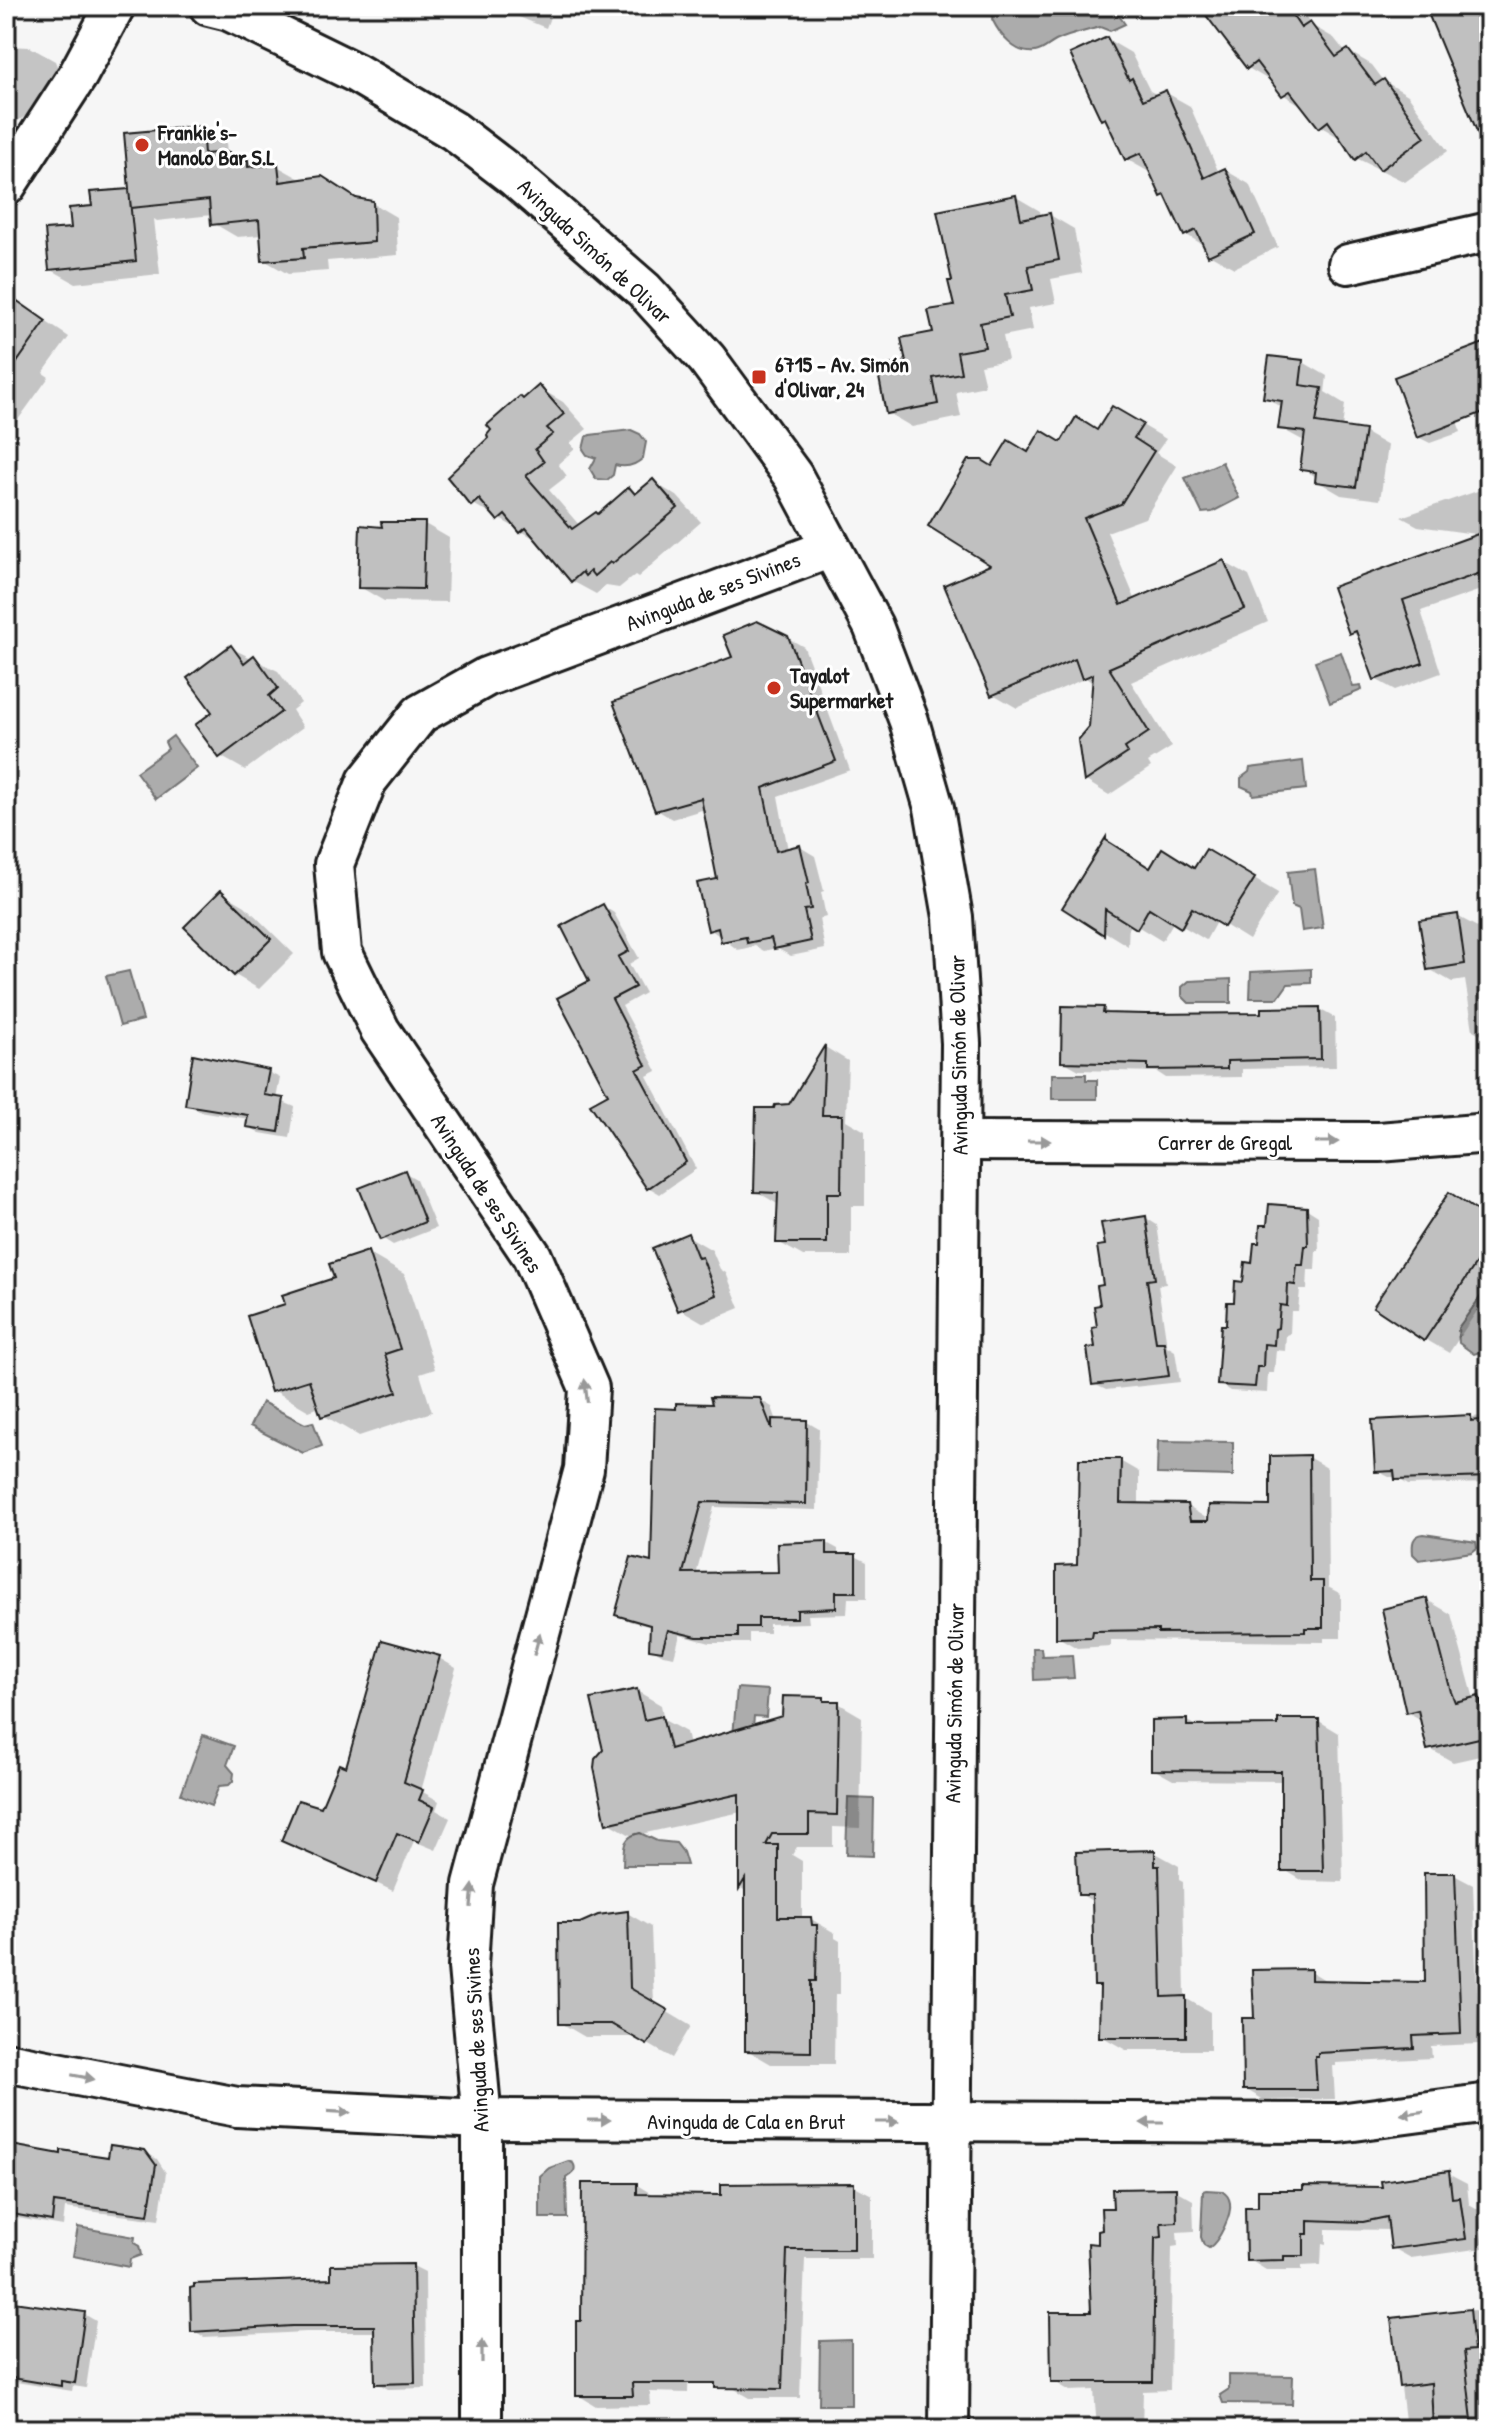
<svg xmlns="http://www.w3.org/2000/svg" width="1495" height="2435" font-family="'Patrick Hand',sans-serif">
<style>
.water{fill:#acacac;stroke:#727272;stroke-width:2}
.shadow{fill:#0003}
.building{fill:#c0c0c0;stroke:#1c1c1c;stroke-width:2}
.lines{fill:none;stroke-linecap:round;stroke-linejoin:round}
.street-casing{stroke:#1c1c1c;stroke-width:44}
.street{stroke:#fff;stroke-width:38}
.oneway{fill:#999}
.poi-dot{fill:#c8321e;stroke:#fff;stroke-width:3}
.labels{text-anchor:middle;stroke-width:6;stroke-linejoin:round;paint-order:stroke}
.poi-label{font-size:22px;font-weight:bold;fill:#1c1c1c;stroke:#fff;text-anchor:start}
.street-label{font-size:22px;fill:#1c1c1c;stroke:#fff}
</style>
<rect width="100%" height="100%" fill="#f6f6f6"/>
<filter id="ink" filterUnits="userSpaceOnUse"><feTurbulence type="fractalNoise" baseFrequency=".0125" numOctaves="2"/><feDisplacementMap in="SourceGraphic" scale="16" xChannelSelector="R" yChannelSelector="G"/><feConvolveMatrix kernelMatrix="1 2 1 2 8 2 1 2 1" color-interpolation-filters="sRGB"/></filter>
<g filter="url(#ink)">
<g class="water">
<path d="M995,6H1112L1125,24L1110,31L1100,27C1087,31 1070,34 1058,40C1050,43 1044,51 1035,52C1015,55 1000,35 992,19Z"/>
<path d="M631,430L640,434L646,442L643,458C635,466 626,468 615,465L613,475L607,480L596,479L590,469L596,458L587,455L583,449L586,437L590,435Z"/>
<path d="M1222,462L1239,498L1212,512L1202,513L1185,478Z"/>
<path d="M1341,652L1353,687L1361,686L1362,690L1330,703L1315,661Z"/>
<path d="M173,736L197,768L156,799L136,772L168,749L165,742Z"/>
<path d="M1303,761L1306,789L1253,795L1252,791L1241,786V778L1249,772L1250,768Z"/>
<path d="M1315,869L1323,928L1302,931L1299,909L1292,906L1288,872Z"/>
<path d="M1311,969V983L1288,984L1278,998H1250L1251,972Z"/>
<path d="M129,971L143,1020L120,1026L106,976Z"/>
<path d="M1231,979V1003H1189L1182,996V987L1189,981Z"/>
<path d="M1052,1074H1086V1080H1097V1099H1052Z"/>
<path d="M1489,1285V1349L1474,1354L1459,1343L1458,1328Z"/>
<path d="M262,1402L305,1424L313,1422L322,1446L303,1453L250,1426Z"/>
<path d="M1158,1441L1233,1442V1476L1157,1474Z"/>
<path d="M1424,1534L1476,1542L1477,1548L1472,1552L1419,1560L1413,1554C1412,1544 1412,1535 1424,1534Z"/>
<path d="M1033,1648H1041L1042,1656L1072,1655L1074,1678L1034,1680Z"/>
<path d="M737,1688L768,1690L766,1717L754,1716L752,1738L733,1737Z"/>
<path d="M203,1735L234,1746L227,1765L234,1773L233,1781L229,1785L219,1786L211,1806L181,1794Z"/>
<path d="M848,1798L874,1799L873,1856L846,1855Z"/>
<path d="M640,1833L657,1841L676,1843L683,1852L687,1865H623C624,1849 621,1837 640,1833Z"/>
<path d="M568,2161L573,2163C578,2171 571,2174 566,2178L567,2218H540V2176L549,2168Z"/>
<path d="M1206,2190L1222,2191C1227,2195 1229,2197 1230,2203C1232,2215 1219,2241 1209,2248L1204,2245L1201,2237L1203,2191Z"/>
<path d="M78,2227L135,2237L134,2243L139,2246L141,2255L130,2259L129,2267L73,2256Z"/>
<path d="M851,2340V2405H819L820,2341Z"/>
<path d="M1229,2375L1293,2376L1292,2404L1223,2403L1220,2395L1229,2389Z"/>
</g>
<g class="shadow">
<path d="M492,6H554L546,28Z"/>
<path d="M564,6H579L577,11Z"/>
<path d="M1214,6H1298L1311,25L1334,38L1346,53L1348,51L1372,65L1384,81L1408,95L1448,151L1405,182L1356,158L1343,140L1320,126L1306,108L1284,95L1272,82L1248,68Z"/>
<path d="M1107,39L1131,53L1150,91L1156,94L1165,92L1190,106L1219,173L1225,170L1249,184L1278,247L1234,268L1209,254L1205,246L1185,234L1169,199L1163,195L1151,173L1126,159L1109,122L1102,118Z"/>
<path d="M6,46L30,47L55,61L66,89L6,129Z"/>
<path d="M202,128L226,142L227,154L234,157H241L260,167L277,166L302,180L372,203L396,217L398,255L327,261L328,271L288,274L264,260L262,235L237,237L213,223L212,215L157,221L154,219L160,274L75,283L50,269L73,229L94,208L92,194L132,191Z"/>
<path d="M1016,197L1040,211L1041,217L1050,215L1074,229L1082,273L1051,279L1056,303L1029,308L1033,330L1003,336L1008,360L980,365L985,386L956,392L961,417L912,427L888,413L908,364L956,308L954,282Z"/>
<path d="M15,301L69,337L43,373L49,377L15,424L6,419V313Z"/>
<path d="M1303,362L1327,376L1325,392L1345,404L1342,429L1364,432L1388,446L1380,500L1341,495L1317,481V477L1302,469L1306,442L1280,428L1283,408L1265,397Z"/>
<path d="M1438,373L1461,432L1430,443L1418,437Z"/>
<path d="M539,388L563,402L587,429L570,443L575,449L558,464L567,476L549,490L580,526L598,516L629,489L638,494L653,482L677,496L701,522L638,577L635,575L619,588L606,586L596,594L572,581L539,541L473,504L491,438Z"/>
<path d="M1113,408L1166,439L1156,453L1177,466L1145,518L1107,532L1136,601L1224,562L1249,576L1268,622L1131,682L1172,747L1148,762L1151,767L1109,795L1086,781L1081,741L1091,728L1094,684L1086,678L1017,708L993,694V469L1098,432Z"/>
<path d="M1489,487V587L1421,611L1441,673L1395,690L1375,679L1361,638L1351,632L1482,535L1418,526L1401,517Z"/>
<path d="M425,524L449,538L447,602L384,601L360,587L384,529Z"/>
<path d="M788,638L804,647L850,770L778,796L788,850L800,847L815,856L824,891L821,892L826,917L819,919L825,949L791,956L776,948L764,951L755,946L738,950L710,929L719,880L705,809L672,819L657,810Z"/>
<path d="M231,648L278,671L301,703L292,710L303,727L245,770L220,756Z"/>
<path d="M1106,840L1152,870L1195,869L1206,851L1278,893L1249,940L1217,920L1206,940L1174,921L1162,941L1129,921L1128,946L1065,907Z"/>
<path d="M221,892L245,906L294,954L259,989L235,975Z"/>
<path d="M603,906L614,913L639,958L629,964L645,993L622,1006L657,1071L647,1076L696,1169L660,1194L648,1187L611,1095L592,982Z"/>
<path d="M1457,916L1481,929L1484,952L1489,951V1039L1473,1030L1465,980L1452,982L1429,969Z"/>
<path d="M1103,1009L1113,1015H1263L1319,1009L1335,1018L1336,1067L1242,1069V1077L1166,1078L1157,1072L1079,1070L1063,1061Z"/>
<path d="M825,1047L848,1061L846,1120L865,1131V1206H851V1256H803L778,1242L779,1205L756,1191L776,1110L791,1106Z"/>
<path d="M268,1072L280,1078L276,1099L295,1107L290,1138L260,1133L248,1126L249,1119L199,1111L188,1104Z"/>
<path d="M404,1172L416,1179L436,1228L393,1245L382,1238Z"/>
<path d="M1450,1194L1489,1219V1293L1449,1353L1425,1339Z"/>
<path d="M1307,1209L1318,1216L1319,1251H1316L1315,1270H1308L1307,1290H1300L1298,1311H1291L1290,1334L1286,1335L1285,1351L1276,1350L1274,1373H1268L1267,1393L1230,1391L1219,1384L1227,1328L1235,1304L1269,1227Z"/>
<path d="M1146,1218L1157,1225L1166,1284L1158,1285L1167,1346L1175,1351L1180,1382L1106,1390L1094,1384L1105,1286Z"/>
<path d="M688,1236L712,1250L720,1269L726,1273L740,1308L704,1323L680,1309Z"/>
<path d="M368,1253L404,1274L435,1369L420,1374L432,1412L359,1436L323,1415L320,1407L309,1411L273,1390L287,1306L336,1280Z"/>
<path d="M760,1400L772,1407L777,1421L807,1422L819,1429L817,1510L714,1507L696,1575L780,1574L827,1543L838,1549V1556H855L867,1562V1598H848L847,1614L808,1615L809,1623L769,1624V1633H749V1643H710L680,1635L674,1657L663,1655L651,1648L652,1627L629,1621L618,1614L653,1565L678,1411Z"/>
<path d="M1489,1416V1483L1408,1485L1396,1477H1389L1377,1471L1374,1422Z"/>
<path d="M1308,1457L1327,1468L1328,1587L1341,1594V1638H1324V1642L1111,1640V1646L1077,1648L1058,1637L1079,1567L1120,1461L1139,1472V1506H1187L1206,1518L1208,1526L1272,1508Z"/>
<path d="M1427,1600L1451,1614L1474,1699L1478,1698L1489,1704V1754L1453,1762L1428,1748L1422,1720L1407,1712Z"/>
<path d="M439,1658L456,1668L421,1791L439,1801L436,1810L450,1818L436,1850L414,1841L393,1891L284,1840L322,1809L347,1769Z"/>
<path d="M637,1691L661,1705L664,1720L686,1732L689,1746L784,1717L823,1699L830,1703H838L862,1717L860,1828L833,1827V1847H797L792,1855L802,1861V1919H811L835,1933V1938L840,1941V1994H835L834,2064H771L747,2050V1892L741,1888V1812L632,1836L608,1822L606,1751Z"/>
<path d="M1187,1721L1200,1728L1280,1727L1319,1721L1339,1733L1343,1882L1303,1881L1283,1869V1781L1173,1780L1153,1769Z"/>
<path d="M1154,1852L1179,1866V1880L1183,1882L1185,1998L1210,2012V2050H1126L1101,2036L1102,1988L1096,1985L1094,1902L1080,1894Z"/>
<path d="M1454,1875L1473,1885L1479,2044L1431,2046L1432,2058L1336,2063V2066H1333L1335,2099L1264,2100L1245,2089L1256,2020L1310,1971L1330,1983L1427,1984Z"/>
<path d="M627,1913L651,1927L654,2004L691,2026L672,2058L636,2037H585L561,2023L580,1925Z"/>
<path d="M6,2146L62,2156L109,2160L145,2152L157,2159L166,2173L159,2220L65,2208L63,2226L6,2216Z"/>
<path d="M1448,2174L1467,2184L1469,2204L1478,2209L1483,2248L1411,2258L1393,2248L1391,2230L1326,2229V2244L1322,2243L1321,2265L1302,2266V2270H1266L1248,2259V2209L1385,2189Z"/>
<path d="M637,2185L655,2196L723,2197L853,2185L872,2195V2259H805L800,2398H750L731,2387L691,2292L688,2393L650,2392L651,2405L596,2406L578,2395L583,2323Z"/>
<path d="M1175,2190L1193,2200L1194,2231L1177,2232L1178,2246L1172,2247L1170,2390L1143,2391L1142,2429H1097L1094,2390L1070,2391L1053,2381L1093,2314L1101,2246L1104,2232L1115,2210Z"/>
<path d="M413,2266L425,2272L426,2388L388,2389L377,2383L376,2332H306L204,2337L193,2330L333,2281Z"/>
<path d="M6,2303L84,2314L96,2321L86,2388L73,2386L72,2391L16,2382L6,2377Z"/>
<path d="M1475,2310L1489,2318V2358L1479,2359L1489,2429H1406L1393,2320Z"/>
<path d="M401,2424L409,2429H356V2427Z"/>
</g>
<g class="building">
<path d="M1199,6H1286L1301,28L1310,22L1336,57L1348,49L1375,85L1384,79L1425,137L1380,170L1366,151L1355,160L1328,121L1319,128L1290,91L1282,96L1256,62L1247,69Z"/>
<path d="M1425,6H1489V157L1488,158Z"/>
<path d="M1107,37L1129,80L1132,78L1143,100L1166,90L1204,178L1225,168L1255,234L1208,256L1196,230L1184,236L1165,195L1161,197L1141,153L1125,160L1105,118L1101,120L1070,54Z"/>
<path d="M202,126L204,154L229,152V155H242V160H248V167L278,164L280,182L322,176L356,198L373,201L374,242L303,248L304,258L262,261L259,220L211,225L209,200L131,208L129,190L136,261L49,270L45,230L71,228L69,208L92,206L90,192L129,189L124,133Z"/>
<path d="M1016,195L1021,219L1050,213L1059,260L1028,266L1033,290L1005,295L1010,317L980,323L985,347L957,352L961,373L933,378L938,404L886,414L877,367L906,362L901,338L933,332L928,310L954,306L948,281H952L937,211Z"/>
<path d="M6,293L46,321L6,378Z"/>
<path d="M1489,341V410L1417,438L1394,377Z"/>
<path d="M1269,356L1303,360L1300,385L1322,388L1316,423L1365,430L1356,487L1315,482L1316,472L1300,470L1305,432L1278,429L1282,401L1263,398Z"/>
<path d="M539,385L564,414L547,428L553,434L535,449L544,462L526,476L572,529L596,512L598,514L629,487L635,494L653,479L678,508L612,564L610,562L594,576L590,571L585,576L582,572L571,582L526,528L520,533L505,515L498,521L479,499L471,506L447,477L488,438L487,435L491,430L487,425L520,396L523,399Z"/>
<path d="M1112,406L1143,424L1134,438L1154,451L1121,504L1084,518L1121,605L1224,560L1245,609L1109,668L1149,732L1125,748L1128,753L1084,782L1078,740L1089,727L1093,674L1082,679L1075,659L991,696L944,585L990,565L928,526L968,460H982L992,466L1008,440L1028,452L1041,430L1061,442L1076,417L1097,430Z"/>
<path d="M381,522H425L423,589L358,588L360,525L382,527Z"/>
<path d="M1489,530V570L1403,600L1423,663L1374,680L1356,631L1349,634L1332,587Z"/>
<path d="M757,621L788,636L836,761L763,788L776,851L800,845L809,883L806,884L811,909L804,910L811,941L774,949L771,938L747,943L746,937L721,942L718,928L708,931L697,883L717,879L701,798L655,811L613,702L732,657L723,635Z"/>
<path d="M231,645L244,663L254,655L278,688L269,696L281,712L219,758L195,725L212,712L187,678Z"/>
<path d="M1106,837V840L1150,868L1162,848L1194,868L1206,849L1255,878L1224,927L1192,908L1181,928L1149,908L1137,929L1105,909L1104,935L1062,908Z"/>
<path d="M221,890L271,939L234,976L184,927Z"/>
<path d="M603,904L629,951L618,957L635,987L612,999L646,1065L637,1070L686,1162L647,1189L590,1104L608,1094L557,998L589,981L561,926Z"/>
<path d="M1458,914L1465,964L1427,970L1419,920Z"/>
<path d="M1062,1006L1104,1007L1103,1013L1146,1014L1261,1013V1008L1320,1007L1321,1059L1227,1061V1069L1148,1070V1064L1061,1062Z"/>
<path d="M825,1045L822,1115H842L841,1193H827V1243H776L778,1193L754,1192L756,1108H774L775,1105L789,1104Z"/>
<path d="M193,1054L269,1070L264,1095L284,1098L279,1132L246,1127L248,1115L185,1105Z"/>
<path d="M405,1170L425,1222L380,1240L359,1188Z"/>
<path d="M1449,1192L1489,1219V1244L1424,1341L1373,1307Z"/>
<path d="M1269,1204L1307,1207L1308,1246H1305L1303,1265H1297L1295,1285L1288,1284L1287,1306L1280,1305L1278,1328L1275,1329L1274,1345L1264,1344L1263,1367H1257L1255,1387L1217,1385L1221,1325H1226L1227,1302H1234L1235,1281L1243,1282L1245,1262L1252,1263L1254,1243H1259L1260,1225H1267Z"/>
<path d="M1146,1216L1155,1279L1147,1280L1156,1342H1164L1169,1376L1092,1385L1087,1348L1095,1347L1092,1328L1097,1327L1094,1306L1100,1305L1097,1286L1103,1285L1097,1246L1105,1245L1101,1223Z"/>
<path d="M688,1233L698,1258L702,1257L716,1295L678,1311L652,1248Z"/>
<path d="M368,1251L400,1349L385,1354L397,1392L321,1417L309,1380L271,1392L247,1316L285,1304L282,1295L334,1278L329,1264Z"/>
<path d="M710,1397L760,1398L772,1429V1419L807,1420L806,1504L702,1502L683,1573L778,1572L777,1543L827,1541V1554H856V1592H836V1608L797,1610V1618H758V1627H738V1637H697L668,1630L662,1651L649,1649L650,1625L615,1615L631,1557L651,1562L655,1408L676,1409V1403L712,1404Z"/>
<path d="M1471,1415V1421L1489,1419V1477L1395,1480L1394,1471L1375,1472L1372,1420Z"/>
<path d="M1309,1455L1310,1581H1323V1628H1305V1632L1158,1633V1630L1093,1631L1092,1637L1056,1638V1566L1077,1565L1079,1459H1121L1120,1503L1187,1504L1190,1521H1208L1209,1505L1270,1506V1456Z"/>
<path d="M1427,1598L1451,1692L1455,1702L1479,1696L1488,1736L1427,1750L1418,1710L1406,1713L1382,1609Z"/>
<path d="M382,1640L440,1656L404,1782L423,1790L419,1800L434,1807L419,1842L397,1833L376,1883L281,1841L298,1800L321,1807L339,1764L346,1767Z"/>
<path d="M637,1689L644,1720L662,1716L670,1749L782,1716L783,1696L824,1697V1701H839L837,1815L809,1814V1834H772L766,1845H778V1917H811L812,1925H817L816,1981H811V2052L745,2051V1879L739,1889V1794L606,1824L594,1768L595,1759L603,1750L591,1699Z"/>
<path d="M1187,1719V1726L1278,1725V1719H1319L1323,1871H1281V1771L1151,1770V1720Z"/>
<path d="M1155,1850V1866H1159L1162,1997L1186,1996V2037H1099L1100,1986H1094L1092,1895H1078L1076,1852Z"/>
<path d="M1424,1873H1455L1461,2034L1413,2036L1414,2048L1318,2053V2056H1315L1317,2090H1243L1242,2018H1254L1252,1970L1311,1969V1980L1425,1982Z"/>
<path d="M628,1911L630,1988L668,2010L647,2045L611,2024H559L558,1923H580L598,1915Z"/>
<path d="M6,2144L61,2154V2150L108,2157L110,2145L145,2150L156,2165L148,2215L54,2202L52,2221L6,2213Z"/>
<path d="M1449,2171L1452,2198L1460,2197L1466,2239L1391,2249L1387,2217L1363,2222L1308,2220V2234H1304V2256H1284V2260L1246,2261L1245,2207H1258V2190H1303V2186L1382,2187L1381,2181Z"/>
<path d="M582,2183H637V2194L721,2195V2184L854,2183V2250H787L782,2389L715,2388V2383H632L633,2396H576V2321H581Z"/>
<path d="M1176,2188L1177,2222L1161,2223L1162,2237L1155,2238L1153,2382H1051L1050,2312H1091L1088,2243L1098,2244V2231L1102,2230L1101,2208H1113L1112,2189Z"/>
<path d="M413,2264L415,2383L375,2384L374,2326H292L191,2332L190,2288L194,2287V2284L331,2279V2265Z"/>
<path d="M6,2301L85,2312L75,2383L61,2381V2386L6,2377Z"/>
<path d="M1470,2309L1474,2350L1464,2351L1473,2429H1433L1431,2383L1399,2387L1391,2318Z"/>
</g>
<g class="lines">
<defs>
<g id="street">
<path d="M209,6L229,11L356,73L454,131L514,177L644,290L707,359L793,476L873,626L909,721L934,808L953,917L961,1043L949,2429"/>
<path d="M6,186L78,75L115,6"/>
<path d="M1348,264L1489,232"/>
<path d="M961,1141L1379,1142L1489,1133"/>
<path d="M6,2062L237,2107L482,2119L1339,2123L1489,2103"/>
<path d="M482,2429V2119L468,1967L473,1884L584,1469L589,1388L532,1256L380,1030L342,952L334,864L367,781L420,714L486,677L831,548"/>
</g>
</defs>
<use href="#street" class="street-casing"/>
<use href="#street" class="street"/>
</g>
<defs><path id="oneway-solid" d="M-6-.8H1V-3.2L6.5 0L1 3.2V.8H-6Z" transform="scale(2)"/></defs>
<g class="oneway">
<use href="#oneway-solid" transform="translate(1039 1141)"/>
<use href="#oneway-solid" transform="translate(1327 1142)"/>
<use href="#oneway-solid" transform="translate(586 1391) rotate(-97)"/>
<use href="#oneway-solid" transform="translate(537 1644) rotate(-75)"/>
<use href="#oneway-solid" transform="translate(472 1896) rotate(-85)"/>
<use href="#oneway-solid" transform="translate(83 2077) rotate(11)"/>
<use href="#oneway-solid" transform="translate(339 2112) rotate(3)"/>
<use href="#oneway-solid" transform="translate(1412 2113) rotate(172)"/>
<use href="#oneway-solid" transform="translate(599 2120)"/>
<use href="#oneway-solid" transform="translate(887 2122)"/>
<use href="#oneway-solid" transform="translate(1152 2123) rotate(-180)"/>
<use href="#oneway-solid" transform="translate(482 2351) rotate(-90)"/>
</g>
</g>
<g class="poi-dot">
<circle cx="142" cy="145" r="8"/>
<rect x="751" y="369" width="16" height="16" rx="4"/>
<circle cx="774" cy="688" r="8"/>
</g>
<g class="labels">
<g class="poi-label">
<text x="158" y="140">Frankie's-<tspan x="158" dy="25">Manolo Bar S.L</tspan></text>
<text x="775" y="372">6715 - Av. Simón<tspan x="775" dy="25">d'Olivar, 24</tspan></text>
<text x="790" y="683">Tayalot<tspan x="790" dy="25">Supermarket</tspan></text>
</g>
<g class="street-label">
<text transform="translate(595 251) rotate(43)" y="8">Avinguda Simón de Olivar</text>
<text transform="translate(713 591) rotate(-21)" y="8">Avinguda de ses Sivines</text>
<text transform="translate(958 1055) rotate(-91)" y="8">Avinguda Simón de Olivar</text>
<text x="1225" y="1150">Carrer de Gregal</text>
<text transform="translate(487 1193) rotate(57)" y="8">Avinguda de ses Sivines</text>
<text transform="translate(954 1703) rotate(-89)" y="8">Avinguda Simón de Olivar</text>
<text transform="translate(476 2040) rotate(-93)" y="8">Avinguda de ses Sivines</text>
<text x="746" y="2129">Avinguda de Cala en Brut</text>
</g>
</g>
<rect width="1495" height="2435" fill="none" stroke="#fff" stroke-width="32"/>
<rect x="16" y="16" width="1463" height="2403" fill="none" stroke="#1c1c1c" stroke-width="3" filter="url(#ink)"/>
</svg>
